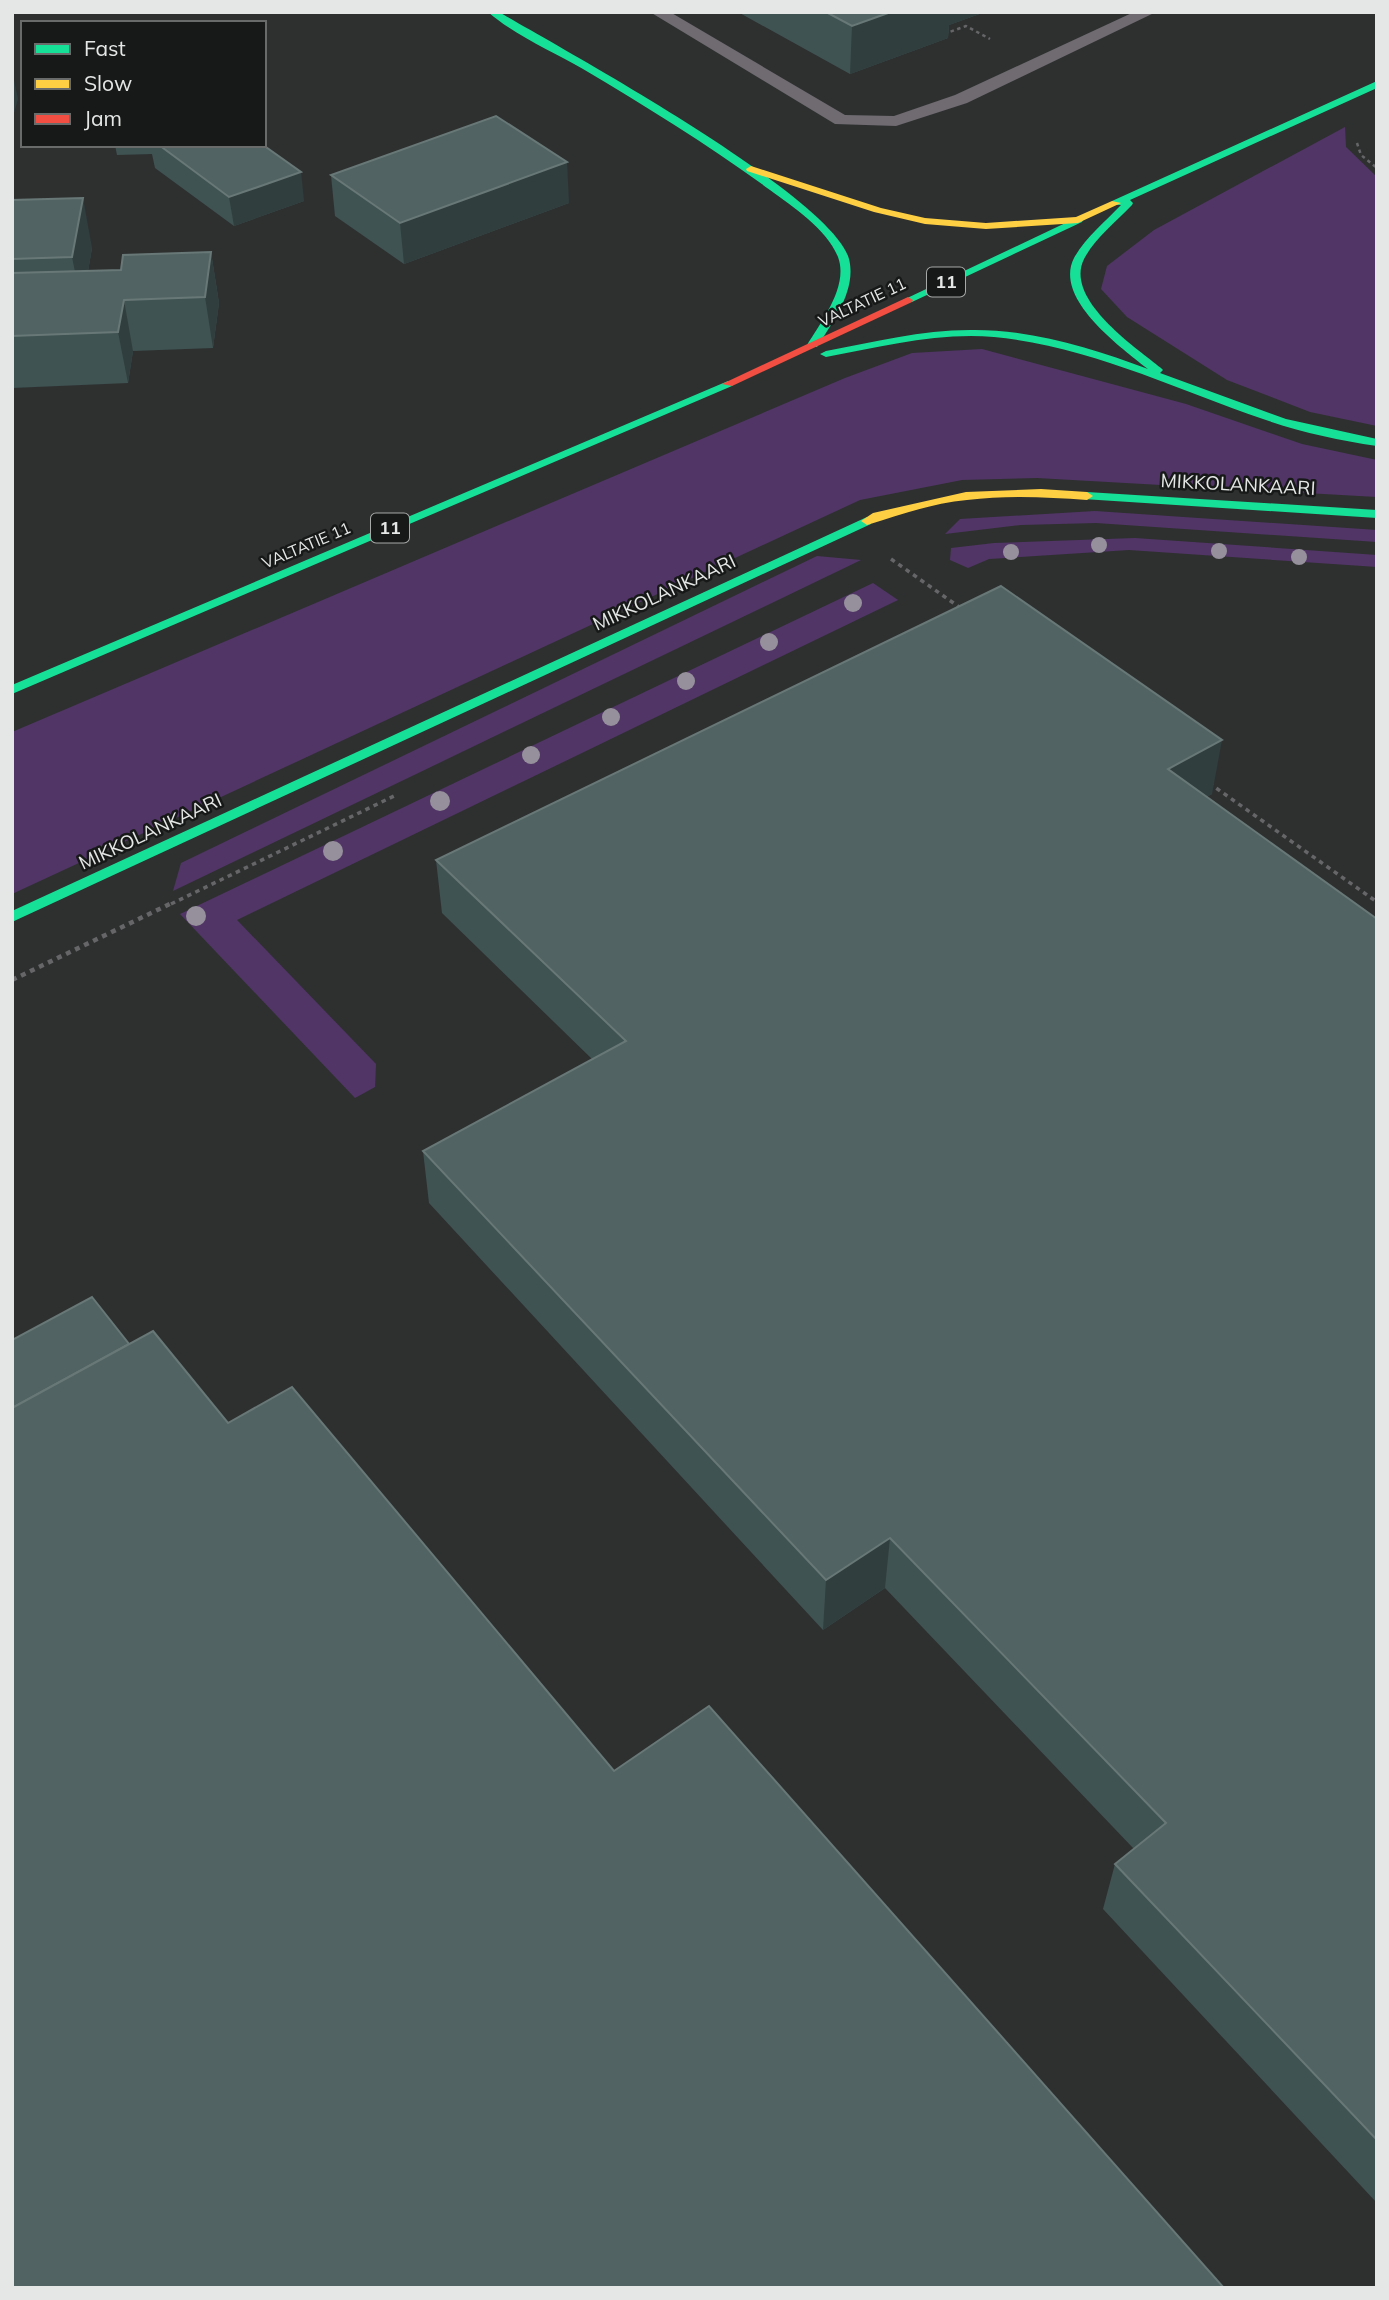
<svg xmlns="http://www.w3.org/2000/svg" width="1389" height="2300" font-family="Mulish,sans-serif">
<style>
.green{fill:#513566}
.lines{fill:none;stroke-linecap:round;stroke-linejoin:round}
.path-far2{stroke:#666669;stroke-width:2.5;stroke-dasharray:3.5 3.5;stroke-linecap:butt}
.path-far1{stroke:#666669;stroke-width:3.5;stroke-dasharray:4.5 4.5;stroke-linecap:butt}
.path{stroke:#666669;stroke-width:4.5;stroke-dasharray:5 5;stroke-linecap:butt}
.lane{fill:#6f6b71;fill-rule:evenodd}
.fast{fill:#16e098;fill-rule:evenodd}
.slow{fill:#ffcf43;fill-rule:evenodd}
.jam{fill:#f24e42;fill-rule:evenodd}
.tree{fill:#95909b}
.wall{fill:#3f5352}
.shaded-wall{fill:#313e3e}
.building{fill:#516362;stroke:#687877;stroke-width:2}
.labels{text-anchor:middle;stroke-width:5;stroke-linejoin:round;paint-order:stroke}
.far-street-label{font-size:16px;fill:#e4e7e6;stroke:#171918}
.shield{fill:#171918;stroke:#a6a9a8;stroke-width:2}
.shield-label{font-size:18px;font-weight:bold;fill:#e4e7e6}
.street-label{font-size:19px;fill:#e4e7e6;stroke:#171918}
</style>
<rect width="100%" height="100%" fill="#2e3030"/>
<g class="green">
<path d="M1345,127L1346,147L1377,177V426L1310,412L1227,380L1127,317L1101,289L1107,266L1154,230Z"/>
<path d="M982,349L1186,404L1302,444L1377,460V497L1037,478L962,480L860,500L12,894V732L845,378L912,353Z"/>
<path d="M1095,511L1377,530V542L1096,523L1021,525L945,534L960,519Z"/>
<path d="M1135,538L1377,555V567L1129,550L989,559L968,568L950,560L951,548L994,543Z"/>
<path d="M817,556L861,560L173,891L181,863Z"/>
<path d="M873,583L898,600L237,920L376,1064L375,1087L355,1098L180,914Z"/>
</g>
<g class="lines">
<g class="path-far2">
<path d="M944,34L966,26L990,39"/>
<path d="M1357,143L1361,155L1377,168"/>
</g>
<g class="path-far1">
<path d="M891,559L962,609"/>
<path d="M1209,783L1377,902"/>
<path d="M171,904L394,796"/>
</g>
<path class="path" d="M12,980L174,902"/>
<path class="lane" d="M650,12H670L845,115L894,116L955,95L1134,12H1156L967,103L896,126L835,124Z"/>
<g class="fast">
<path d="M488,12H499C564,50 832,196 849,259C857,290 832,323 817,347L807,345C821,322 849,286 838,257C827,229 793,207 770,190C710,146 647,107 583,69C553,52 513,34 488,12Z"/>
<path d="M1377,81V88L1130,200L1133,203L1132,205C1116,222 1095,238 1084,259C1064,299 1135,347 1161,368L1163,370L1160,373L1286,419L1377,439V446C1338,440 1300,432 1263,419C1175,389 1089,346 994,337C938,332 881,347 826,357L820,354L826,351C874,342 921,330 970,330C1030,329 1092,348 1148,369C1122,348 1053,299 1074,258C1085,238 1105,222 1121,205H1112V201Z"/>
<path d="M1078,217L1083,220L1082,222L912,302L903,300Z"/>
<path d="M728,381L734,384L732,386L12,694V685Z"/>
<path d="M1087,492L1377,510V518L1083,499V493Z"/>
<path d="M867,517L871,518V524L12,922V911Z"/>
</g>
<g class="slow">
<path d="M751,166L881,208L925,218L986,223L1076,217L1112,201L1121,203L1078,223L986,229L925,224L874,212L747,171L746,169Z"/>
<path d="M1041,489L1087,492L1093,496L1087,500C1047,497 1007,495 967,500C933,503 899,515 867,525L861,521L873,513L966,492Z"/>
</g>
<path class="jam" d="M908,297L913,300L912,302L732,386L722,384Z"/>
</g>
<g class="tree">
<circle cx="1099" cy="545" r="8"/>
<circle cx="1219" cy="551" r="8"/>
<circle cx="1011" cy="552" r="8"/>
<circle cx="1299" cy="557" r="8"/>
<circle cx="853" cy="603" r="9"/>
<circle cx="769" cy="642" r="9"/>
<circle cx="686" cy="681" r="9"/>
<circle cx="611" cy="717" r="9"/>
<circle cx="531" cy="755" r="9"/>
<circle cx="440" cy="801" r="10"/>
<circle cx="333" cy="851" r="10"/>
<circle cx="196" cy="916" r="10"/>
</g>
<g class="wall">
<path d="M738,12H985L949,25L948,38L850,74Z"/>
<path d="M115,145H263L304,201L234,226L155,168L152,154L117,155Z"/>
<path d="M331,175L569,203L404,264L335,216Z"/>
<path d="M12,200L92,248L88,271L121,270L211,252L219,303L213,348L133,351L128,383L12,388Z"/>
<path d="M1212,794L1206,797L1377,919V2203L1103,1909L1115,1864L1134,1849L885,1588L823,1630L429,1203L423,1151L592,1059L442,913L436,860Z"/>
</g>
<g class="shaded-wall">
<path d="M891,12H985L949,25L948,38L850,74L852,26Z"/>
<path d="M12,71L18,99L12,120Z"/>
<path d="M567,162L569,203L404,264L400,223Z"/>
<path d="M301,172L304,201L234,226L229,197Z"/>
<path d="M83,198L92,248L82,307L72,257Z"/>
<path d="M211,252L219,303L213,348L205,297Z"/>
<path d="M124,300L133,351L128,383L118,332Z"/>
<path d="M1222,740L1212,794L1159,823L1168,769Z"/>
<path d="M890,1538L885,1588L823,1630L826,1580Z"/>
</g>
<g class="building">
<path d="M826,12H891L852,26Z"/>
<path d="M496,116L567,162L400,223L331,175Z"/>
<path d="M159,145H263L301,172L229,197Z"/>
<path d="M83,198L72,257L12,259V200Z"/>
<path d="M211,252L205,297L124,300L118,332L12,336V273L121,270L123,255Z"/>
<path d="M1001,586L1222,740L1168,769L1377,919V2140L1115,1864L1166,1823L890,1538L826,1580L423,1151L626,1041L436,860Z"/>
<path d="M92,1297L129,1344L12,1408V1340Z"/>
<path d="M153,1331L228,1423L292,1387L614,1771L709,1706L1224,2288H12V1408Z"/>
</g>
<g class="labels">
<g class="far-street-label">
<text transform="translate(862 302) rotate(-25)" y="6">VALTATIE 11</text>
<text transform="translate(306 545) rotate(-23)" y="6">VALTATIE 11</text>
</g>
<g class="shield">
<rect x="927" y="267.5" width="38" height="29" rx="5"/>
<rect x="371" y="513.5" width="38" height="29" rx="5"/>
</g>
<g class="shield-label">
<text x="946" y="288">11</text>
<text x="390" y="534">11</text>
</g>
<g class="street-label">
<text transform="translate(1238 484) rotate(3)" y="7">MIKKOLANKAARI</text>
<text transform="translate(664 592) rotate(-25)" y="7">MIKKOLANKAARI</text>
<text transform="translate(150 831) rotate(-25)" y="7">MIKKOLANKAARI</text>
</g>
</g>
<rect width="1389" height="2300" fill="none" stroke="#e4e7e6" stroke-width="28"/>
<rect x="21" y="21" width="245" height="126" fill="#171918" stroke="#696b6a" stroke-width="2"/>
<rect x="35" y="44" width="35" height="10" fill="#16e098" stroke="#696b6a" stroke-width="2"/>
<text x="84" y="56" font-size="21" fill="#e4e7e6">Fast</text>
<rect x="35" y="79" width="35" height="10" fill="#ffcf43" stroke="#696b6a" stroke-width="2"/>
<text x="84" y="91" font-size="21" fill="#e4e7e6">Slow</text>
<rect x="35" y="114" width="35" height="10" fill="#f24e42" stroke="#696b6a" stroke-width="2"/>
<text x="84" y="126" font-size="21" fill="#e4e7e6">Jam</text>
</svg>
